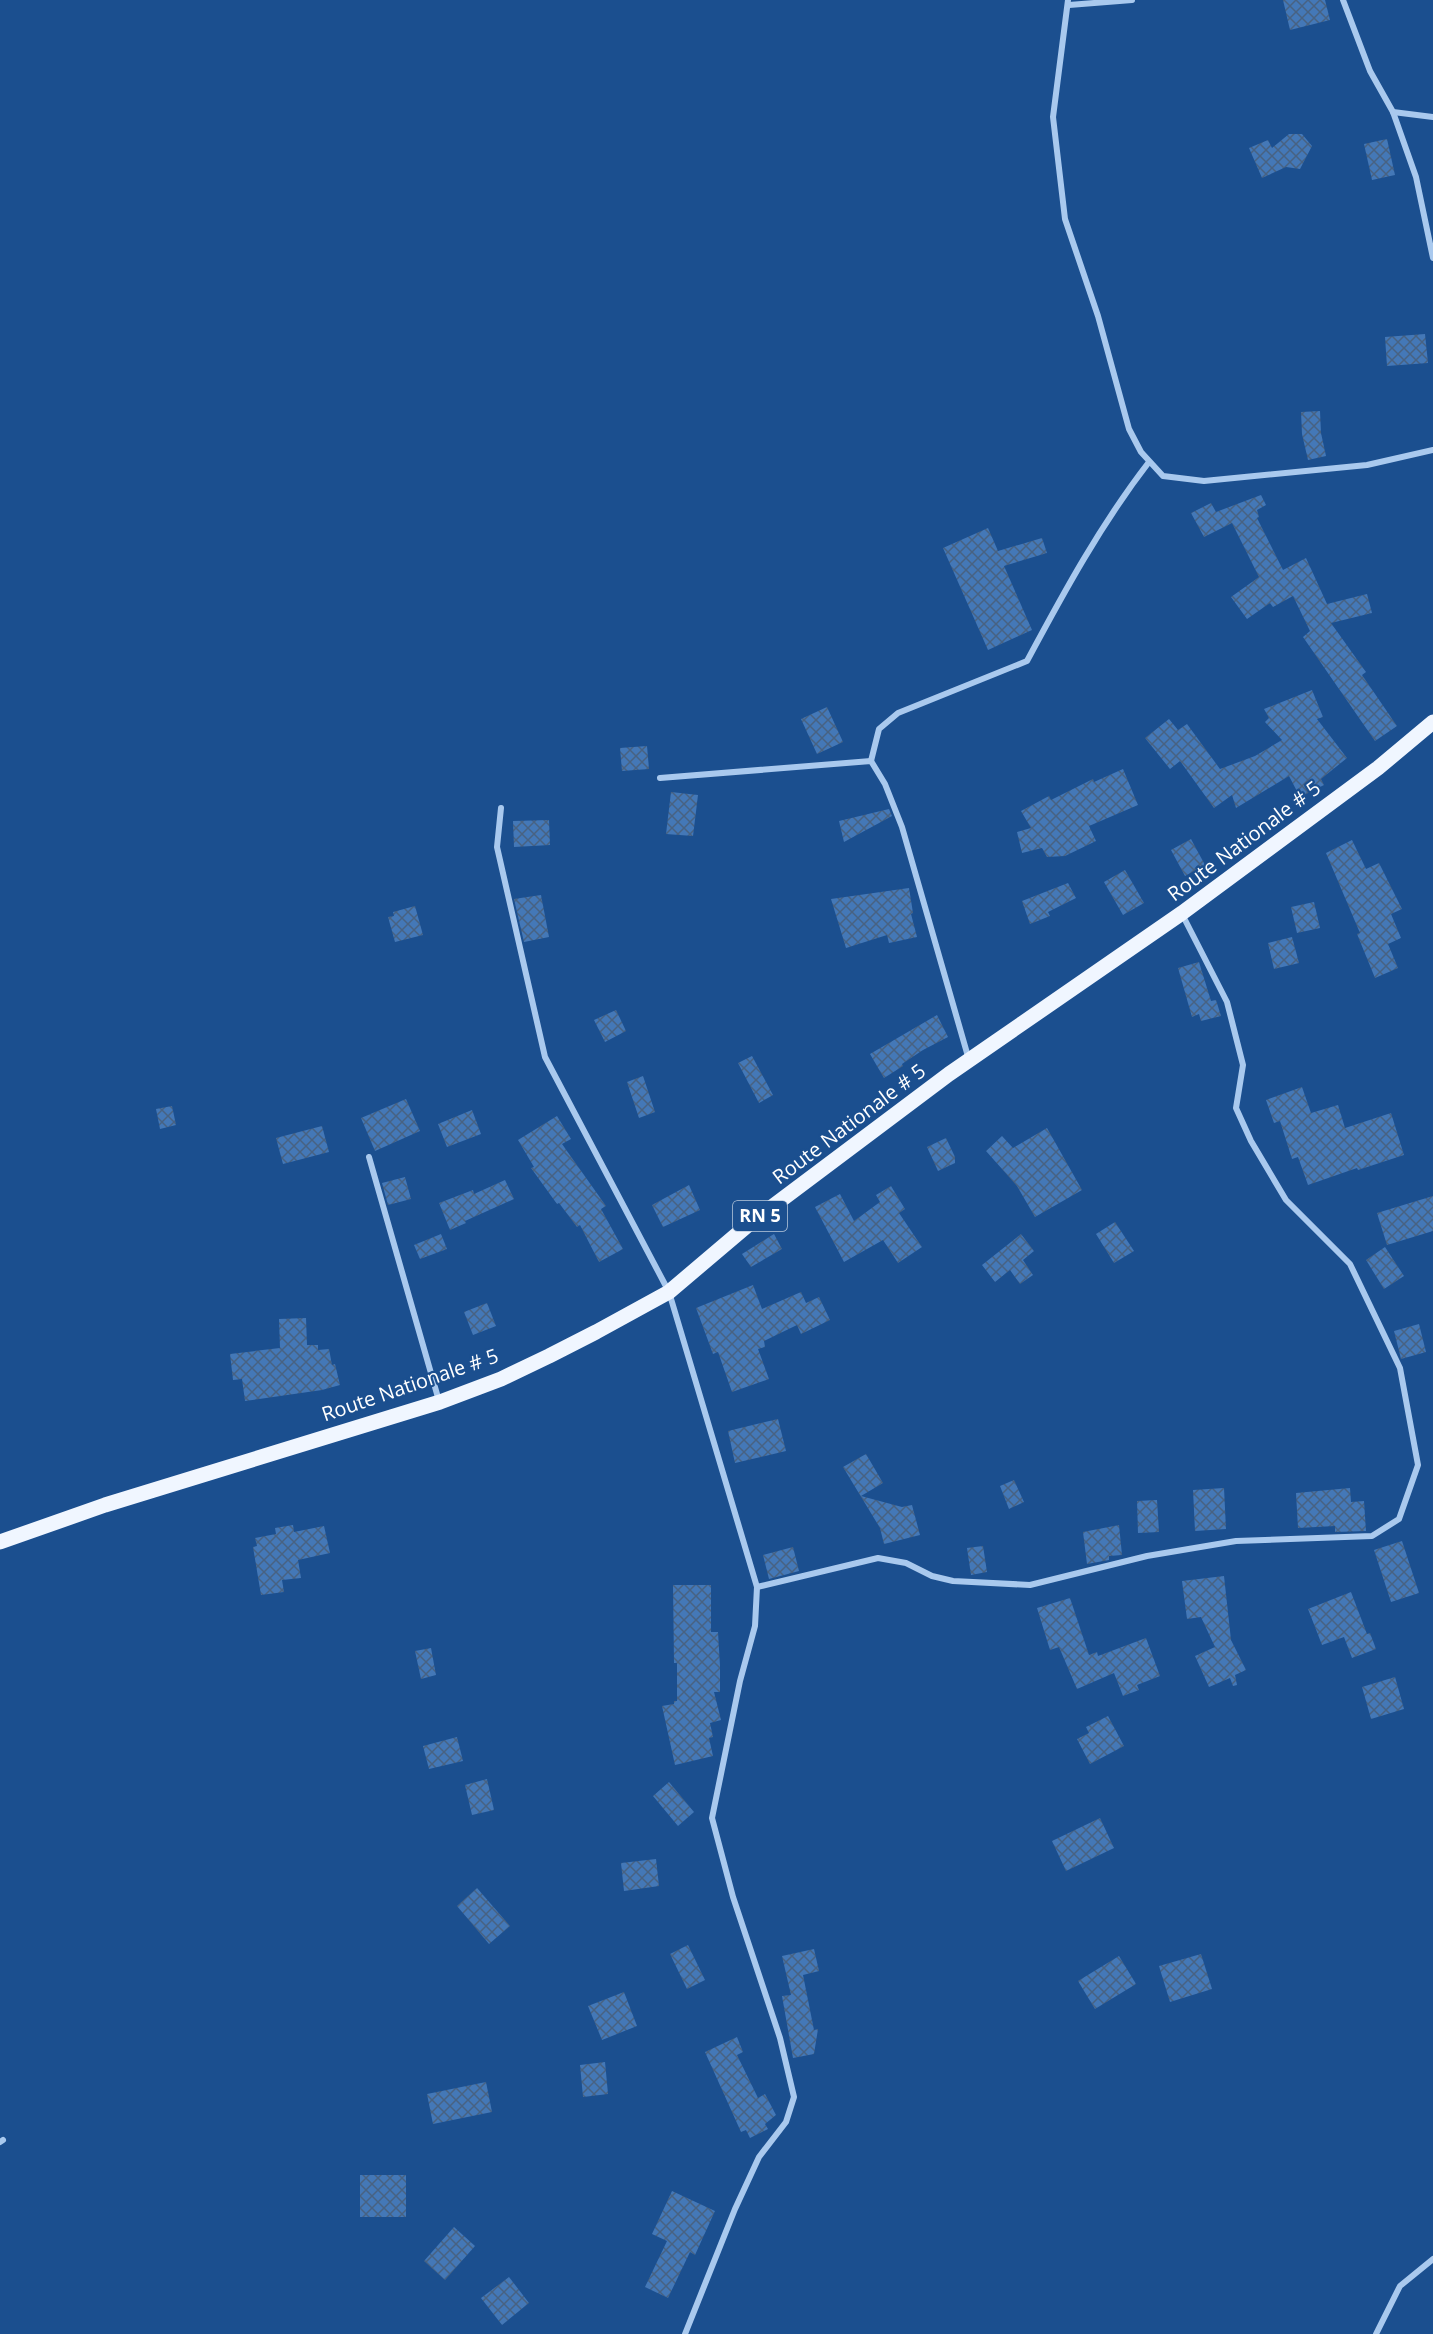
<svg xmlns="http://www.w3.org/2000/svg" width="1433" height="2334" font-family="'Open Sans',sans-serif">
<style>
.building{fill:url(#building-cross-hatch)}
.lines{fill:none;stroke-linecap:round;stroke-linejoin:round}
.minor{stroke:#a9c9ee;stroke-width:6}
.primary{stroke:#f0f6ff;stroke-width:15}
.labels{text-anchor:middle;stroke-width:4.5;stroke-linejoin:round;paint-order:stroke}
.shield{fill:#1b4f8f;stroke:#bbcadd;stroke-width:1.5}
.shield-label{font-size:18px;font-weight:bold;fill:#fff}
.street-label{font-size:20px;fill:#fff;stroke:#1b4f8f}
</style>
<defs>
<pattern id="building-cross-hatch" width="8" height="8" patternUnits="userSpaceOnUse" patternTransform="scale(1.5)"><rect width="8" height="8" fill="#4478b7"/><path d="M0 0l8 8M0 8l8-8" fill="none" stroke="#486282"/></pattern>
</defs>
<rect width="100%" height="100%" fill="#1b4f8f"/>
<g class="building">
<path d="M1283,0H1325L1330,20L1290,30Z"/>
<path d="M1289,134H1302L1312,146L1300,169L1286,167L1262,178L1249,148L1268,140L1272,148Z"/>
<path d="M1387,139L1395,175L1372,180L1364,144Z"/>
<path d="M1425,334L1428,363L1387,366L1385,337Z"/>
<path d="M1320,411L1321,433L1326,456L1308,460L1302,434L1301,412Z"/>
<path d="M1261,495L1266,505L1257,510L1259,517L1257,518L1283,570L1306,558L1327,604L1367,594L1372,613L1331,623L1366,672L1362,675L1397,726L1375,741L1303,637L1310,631L1293,596L1273,607L1270,603L1247,619L1231,597L1259,577L1232,523L1204,537L1191,513L1211,503L1216,512Z"/>
<path d="M988,528L998,551L1042,538L1047,553L1004,566L1032,630L988,650L943,548Z"/>
<path d="M1312,690L1323,717L1317,719L1347,758L1321,779L1324,785L1300,797L1289,776L1236,808L1232,795L1214,808L1180,761L1170,769L1145,738L1169,719L1178,730L1187,724L1220,769L1255,756L1282,740L1265,722L1269,718L1264,709Z"/>
<path d="M827,707L843,742L817,754L801,719Z"/>
<path d="M647,746L649,769L622,771L620,748Z"/>
<path d="M1123,769L1138,805L1089,826L1096,841L1065,856L1047,857L1042,848L1022,853L1017,832L1031,828L1021,811L1049,796L1051,800L1093,779L1094,782Z"/>
<path d="M671,792L698,795L693,836L666,834Z"/>
<path d="M889,809L892,816L844,842L839,821Z"/>
<path d="M549,820L550,845L514,847L513,821Z"/>
<path d="M1191,839L1205,865L1185,876L1171,850Z"/>
<path d="M1352,840L1366,869L1379,863L1402,909L1391,914L1401,938L1388,944L1398,968L1375,978L1357,934L1360,933L1326,853Z"/>
<path d="M1125,870L1144,903L1123,915L1104,882Z"/>
<path d="M1068,883L1076,898L1048,912L1050,916L1030,924L1022,901Z"/>
<path d="M909,888L913,913L911,914L917,937L889,943L887,935L846,948L831,899Z"/>
<path d="M541,895L549,937L524,942L514,899Z"/>
<path d="M1314,902L1320,928L1297,933L1291,907Z"/>
<path d="M415,906L423,935L395,942L388,917L394,916L393,912Z"/>
<path d="M1292,937L1299,963L1274,969L1268,943Z"/>
<path d="M1199,962L1211,1001L1216,1000L1221,1016L1201,1021L1199,1014L1192,1017L1178,968Z"/>
<path d="M616,1010L626,1031L605,1042L594,1020Z"/>
<path d="M937,1015L948,1037L923,1050L902,1064L903,1066L884,1078L870,1054Z"/>
<path d="M752,1056L773,1095L759,1103L738,1063Z"/>
<path d="M643,1076L655,1112L639,1118L627,1082Z"/>
<path d="M1302,1087L1311,1113L1338,1105L1345,1128L1391,1113L1404,1155L1358,1170L1357,1168L1308,1185L1298,1157L1292,1159L1280,1121L1274,1123L1266,1100Z"/>
<path d="M406,1099L420,1131L375,1151L361,1118Z"/>
<path d="M172,1106L176,1125L160,1129L156,1109Z"/>
<path d="M472,1110L481,1134L447,1147L438,1124Z"/>
<path d="M557,1116L571,1139L562,1144L606,1206L601,1209L623,1249L599,1262L580,1225L577,1227L559,1203L557,1204L531,1168L534,1167L518,1140Z"/>
<path d="M322,1126L329,1152L283,1164L276,1138Z"/>
<path d="M1047,1128L1082,1190L1035,1217L1017,1186L986,1151L1002,1136L1013,1148Z"/>
<path d="M946,1138L955,1157V1163L938,1171L927,1147Z"/>
<path d="M405,1177L411,1199L388,1205L382,1183Z"/>
<path d="M505,1180L514,1199L465,1221L466,1223L450,1230L439,1203L473,1190L474,1194Z"/>
<path d="M689,1185L700,1210L663,1227L652,1205Z"/>
<path d="M891,1186L905,1209L899,1213L922,1247L898,1263L883,1240L844,1262L815,1207L840,1194L854,1221L880,1202L876,1195Z"/>
<path d="M1433,1196V1231L1387,1245L1377,1213Z"/>
<path d="M1115,1222L1134,1251L1114,1263L1096,1234Z"/>
<path d="M441,1234L447,1249L420,1259L414,1245Z"/>
<path d="M774,1234L782,1249L751,1267L742,1254Z"/>
<path d="M1021,1234L1034,1251L1023,1260L1033,1275L1020,1284L1010,1270L995,1282L982,1265Z"/>
<path d="M1385,1247L1404,1276L1384,1289L1366,1260Z"/>
<path d="M753,1285L762,1309L801,1292L806,1303L819,1297L830,1320L801,1334L797,1325L764,1341L765,1347L758,1349L769,1379L732,1392L718,1352L713,1354L696,1308Z"/>
<path d="M487,1303L496,1326L473,1335L464,1312Z"/>
<path d="M306,1318L307,1345H318V1350L329,1349L332,1365L335,1364L340,1385L322,1390L245,1401L242,1379L233,1380L230,1354L280,1348L279,1319Z"/>
<path d="M1419,1324L1426,1352L1401,1359L1394,1331Z"/>
<path d="M778,1419L786,1451L735,1463L728,1431Z"/>
<path d="M866,1454L883,1483L861,1496L902,1507L912,1505L920,1535L884,1544L880,1528L843,1467Z"/>
<path d="M1014,1480L1024,1502L1009,1509L1000,1486Z"/>
<path d="M1224,1488L1226,1529L1195,1531L1193,1490Z"/>
<path d="M1350,1488L1351,1502L1364,1501L1366,1531L1335,1532V1526L1298,1528L1296,1493Z"/>
<path d="M1157,1500L1159,1532L1138,1533L1137,1501Z"/>
<path d="M293,1525L294,1532L324,1526L330,1553L298,1560L301,1578L282,1580L284,1592L261,1595L253,1547L257,1546L255,1538L276,1534L275,1528Z"/>
<path d="M1119,1525L1122,1555L1109,1556V1560L1087,1564L1083,1532Z"/>
<path d="M1402,1541L1419,1593L1391,1602L1374,1550Z"/>
<path d="M983,1546L987,1572L971,1575L967,1548Z"/>
<path d="M793,1547L799,1571L769,1579L763,1555Z"/>
<path d="M1224,1576L1231,1640L1246,1670L1235,1675L1237,1685L1233,1686L1230,1678L1209,1687L1195,1656L1215,1647L1201,1617L1187,1619L1182,1581Z"/>
<path d="M673,1585H711V1632H718L720,1666V1692H714L721,1720L710,1723L713,1737L709,1738L713,1756L675,1765L662,1706L674,1704V1701H677V1663H674Z"/>
<path d="M1351,1592L1367,1634L1370,1633L1376,1649L1352,1658L1344,1637L1322,1645L1308,1609Z"/>
<path d="M1070,1598L1089,1655L1097,1652L1098,1656L1146,1638L1160,1676L1137,1685L1139,1690L1123,1696L1114,1673L1077,1689L1059,1647L1050,1650L1037,1608Z"/>
<path d="M431,1648L436,1675L421,1679L415,1651Z"/>
<path d="M1395,1677L1404,1709L1371,1719L1362,1687Z"/>
<path d="M1108,1716L1124,1746L1090,1764L1077,1739L1089,1733L1086,1727Z"/>
<path d="M457,1737L463,1761L429,1769L423,1746Z"/>
<path d="M487,1779L494,1810L472,1815L465,1785Z"/>
<path d="M669,1782L694,1812L678,1826L653,1796Z"/>
<path d="M1100,1818L1114,1848L1066,1871L1052,1841Z"/>
<path d="M656,1859L659,1886L624,1891L621,1863Z"/>
<path d="M477,1888L510,1926L489,1944L457,1906Z"/>
<path d="M688,1945L705,1980L687,1989L670,1954Z"/>
<path d="M814,1949L819,1971L803,1975L814,2030L818,2029L814,2054L793,2058L782,1996L791,1995L782,1956Z"/>
<path d="M1201,1954L1212,1989L1170,2002L1159,1966Z"/>
<path d="M1119,1956L1136,1984L1095,2009L1078,1981Z"/>
<path d="M624,1992L637,2026L602,2040L588,2006Z"/>
<path d="M737,2037L743,2052L737,2055L758,2098L765,2094L776,2115L765,2124L768,2129L750,2138L746,2130L741,2132L705,2052Z"/>
<path d="M605,2062L608,2094L583,2097L580,2065Z"/>
<path d="M486,2082L492,2112L433,2124L427,2094Z"/>
<rect x="360" y="2175" width="46" height="42"/>
<path d="M672,2191L715,2211L695,2255L690,2252L668,2298L645,2287L667,2241L652,2234Z"/>
<path d="M454,2227L475,2246L445,2280L424,2261Z"/>
<path d="M509,2277L529,2303L502,2325L481,2298Z"/>
</g>
<g class="lines">
<g class="minor">
<path d="M1068,0L1053,117L1065,219L1098,316L1129,429L1141,452L1163,476L1204,481L1367,465L1433,450"/>
<path d="M1343,0L1370,71L1393,112L1416,177L1433,258"/>
<path d="M1069,5L1132,0"/>
<path d="M1393,112L1433,117"/>
<path d="M871,761L879,729L898,713L1027,661C1064,592 1101,524 1149,462"/>
<path d="M660,778L871,761L885,784L902,827L969,1060"/>
<path d="M501,808L497,847L545,1057L669,1292L757,1587L755,1626L740,1681L712,1818L733,1897L780,2038L794,2097L786,2122L759,2157L735,2209L685,2334"/>
<path d="M369,1157L439,1401"/>
<path d="M757,1587L878,1558L906,1563L932,1576L953,1581L1030,1585L1147,1556L1236,1541L1372,1536L1399,1519L1418,1465L1400,1368L1350,1264L1286,1200L1251,1141L1236,1108L1243,1065L1227,1002L1182,914"/>
<path d="M0,2142L3,2140"/>
<path d="M1376,2334L1400,2286L1433,2259"/>
</g>
<path class="primary" d="M0,1542L105,1505L440,1402L501,1379L549,1356L596,1332L669,1292L748,1225L949,1074L1182,913L1378,768L1433,722"/>
</g>
<g class="labels">
<rect class="shield" x="733" y="1201" width="54" height="30" rx="4.5"/>
<g class="shield-label">
<text x="760" y="1222">RN 5</text>
</g>
<g class="street-label">
<text transform="translate(1244 841) rotate(-37)" y="7">Route Nationale # 5</text>
<text transform="translate(849 1124) rotate(-37)" y="7">Route Nationale # 5</text>
<text transform="translate(410 1385) rotate(-19)" y="7">Route Nationale # 5</text>
</g>
</g>
</svg>
